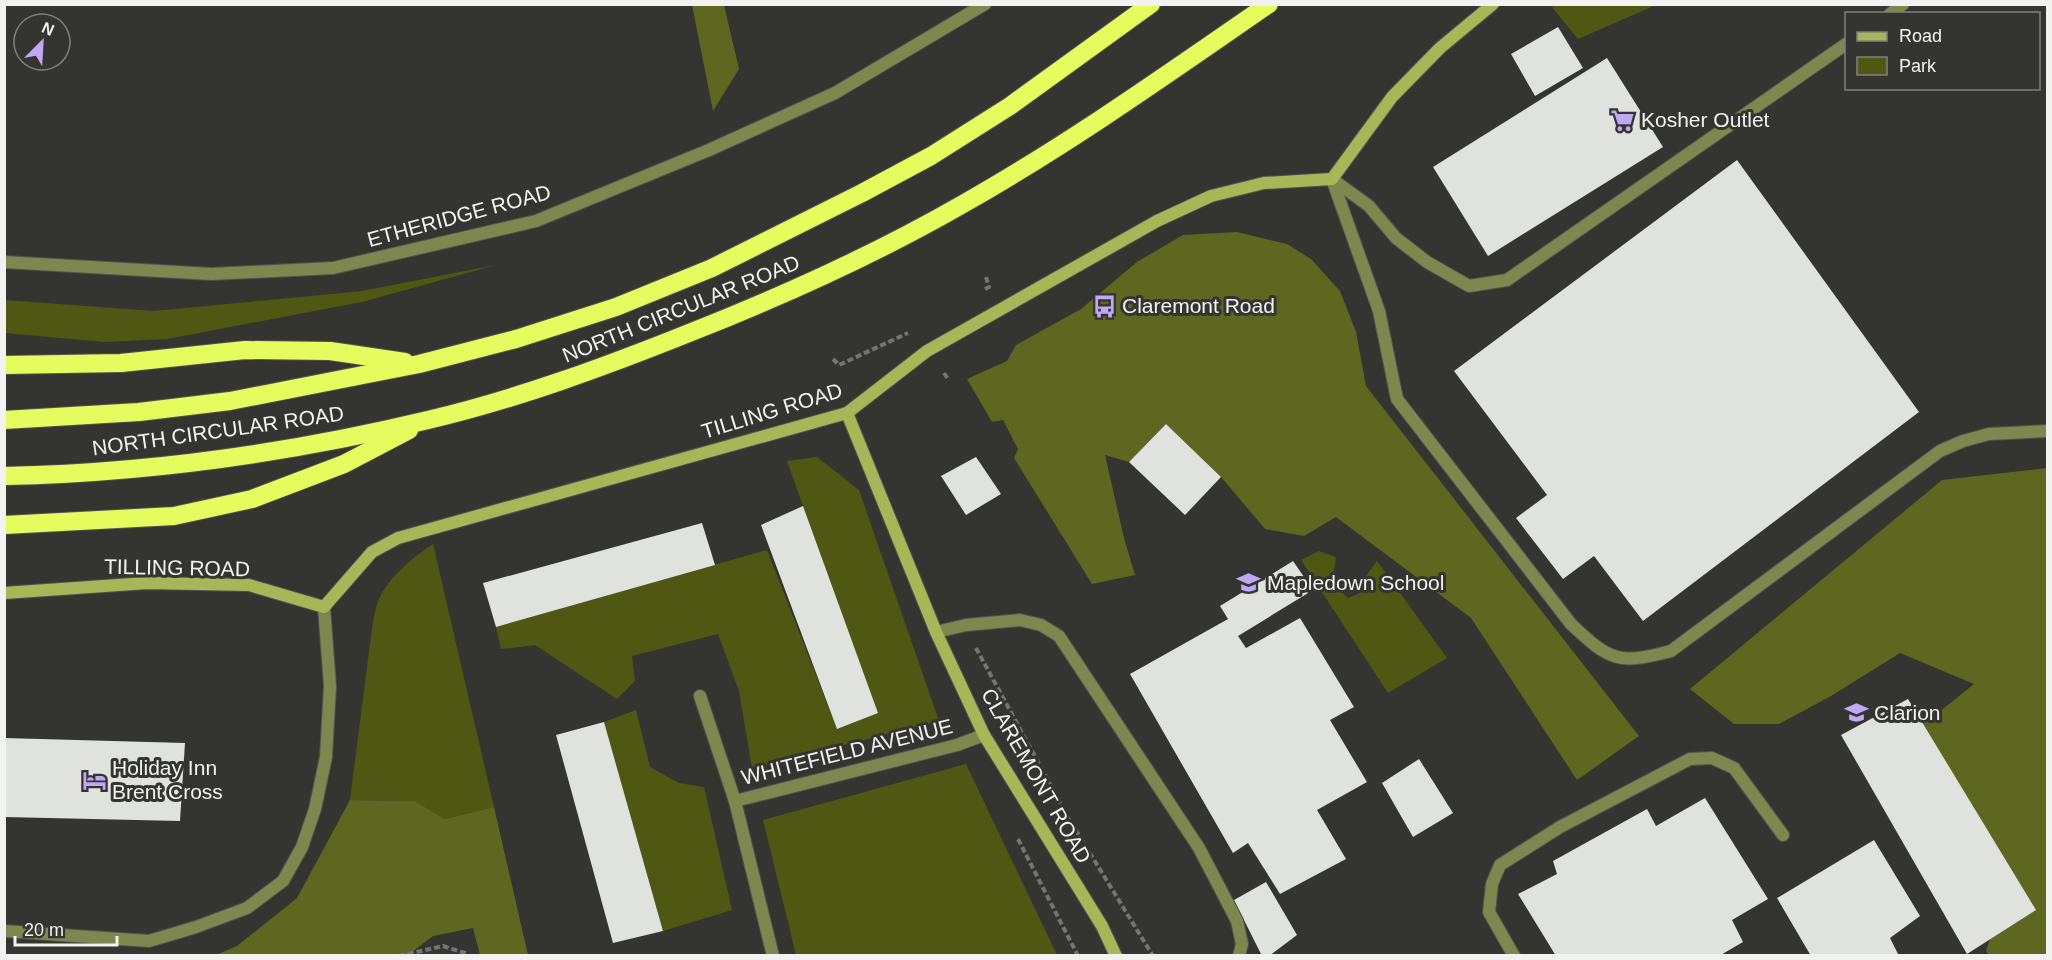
<svg xmlns="http://www.w3.org/2000/svg" width="2052" height="960" font-family="Helvetica,sans-serif">
<style>
.green{fill:#4f5813}
.forest{fill:#5d671f}
.building{fill:#e0e2dd}
.lines{fill:none;stroke-linecap:round;stroke-linejoin:round}
.lane-casing{stroke:#525250;stroke-width:14}
.street-casing{stroke:#525250;stroke-width:14}
.secondary-casing{stroke:#525250;stroke-width:14}
.highway-casing{stroke:#525250;stroke-width:20}
.path{stroke:#747472;stroke-width:4;stroke-dasharray:6 3;stroke-linecap:butt}
.lane{stroke:#7e884e;stroke-width:12}
.street{stroke:#7e884e;stroke-width:12}
.secondary{stroke:#a7b758;stroke-width:12}
.highway{stroke:#e5fc5f;stroke-width:18}
.labels{text-anchor:middle;stroke-width:6;stroke-linejoin:round;paint-order:stroke}
.poi-label{font-size:21px;fill:#f2f2f0;stroke:#343431;text-anchor:start}
.street-label{font-size:21px;fill:#f2f2f0;stroke:#343431}
</style>
<rect width="100%" height="100%" fill="#343431"/>
<g class="green">
<path d="M1556,4H1656V5L1578,39L1552,7Z"/>
<path d="M496,265L362,302L167,339L104,342L5,333V300L154,311L362,291Z"/>
<path d="M817,457L859,490L939,721L752,768L739,691L718,634L632,656L635,681L617,699L535,645L501,649L496,627L767,550L837,729L877,713L787,461Z"/>
<path d="M433,544L494,807L445,819L415,801L350,800L372,628C374,619 375,608 379,599C390,576 412,558 433,544Z"/>
<path d="M1319,551L1336,557L1332,583L1348,598L1360,593L1366,576L1377,561L1447,658L1388,693L1301,560Z"/>
<path d="M636,710L650,767L679,783L704,787L732,910L663,931L604,722Z"/>
<path d="M966,764L1057,955H796L763,820Z"/>
</g>
<g class="forest">
<path d="M692,5H724L739,69L713,111Z"/>
<path d="M1237,232L1287,244L1311,259L1340,291L1356,332L1366,386L1639,736L1577,780L1471,618L1336,517L1304,536L1265,529L1221,477L1166,424L1129,462L1105,455L1124,538L1135,575L1092,584L1014,458L1018,449L1003,420L992,422L967,379L1007,361L1016,345L1081,309L1137,262L1183,235Z"/>
<path d="M2047,468V955H1989L1986,951L1990,939L1922,722L1938,713L1974,684L1900,653L1831,696L1779,724H1734L1690,689L1942,480Z"/>
<path d="M350,800L415,801L445,819L494,807L528,955H480L473,928L433,936L408,955H216L237,946L297,898Z"/>
</g>
<g class="building">
<path d="M1558,27L1583,68L1535,96L1511,54Z"/>
<path d="M1607,58L1663,147L1488,256L1433,167Z"/>
<path d="M1737,160L1919,412L1643,621L1594,556L1563,579L1516,518L1547,495L1454,371Z"/>
<path d="M1166,424L1221,477L1185,515L1129,462Z"/>
<path d="M976,457L1001,494L966,515L941,476Z"/>
<path d="M803,506L878,713L837,729L761,525Z"/>
<path d="M702,523L715,565L496,627L483,583Z"/>
<path d="M1293,561L1313,590L1238,636L1246,648L1300,618L1354,707L1330,720L1367,782L1317,810L1346,859L1280,894L1248,843L1233,853L1130,674L1228,619L1220,606Z"/>
<path d="M1908,699L2036,910L1967,954L1841,735Z"/>
<path d="M604,722L663,931L613,943L556,735Z"/>
<path d="M4,738L185,743L180,821L4,817Z"/>
<path d="M1419,759L1453,813L1413,837L1382,783Z"/>
<path d="M1705,798L1768,899L1732,920L1743,942L1719,956H1556L1518,894L1557,874L1553,861L1647,809L1656,826Z"/>
<path d="M1874,840L1920,916L1890,938L1899,956H1811L1777,898Z"/>
<path d="M1266,882L1297,935L1269,956H1262L1234,900Z"/>
</g>
<g class="lines">
<defs>
<g id="lane">
<path d="M1890,14L1903,4"/>
<path d="M1332,179L1379,311L1397,399L1571,624C1610,661 1618,665 1671,651L1940,451L1963,441L1989,434L2048,431"/>
<path d="M1332,179L1369,206L1396,238L1427,262L1469,286L1507,280L1846,44"/>
<path d="M936,632L966,625L1020,620L1041,625L1059,636L1199,848L1237,921L1242,944L1239,956"/>
<path d="M700,696L735,801"/>
<path d="M1514,956L1489,912L1492,884L1500,865L1560,827L1690,759L1712,758L1734,768L1783,835"/>
</g>
<g id="street">
<path d="M4,262L211,274L333,268L536,221L709,150L835,93L985,4"/>
<path d="M4,931L149,941L196,927L247,908L283,881L302,847L315,809L326,757L330,686L324,607"/>
<path d="M773,956L735,801L957,745L984,735"/>
</g>
<g id="secondary">
<path d="M847,413L936,632L984,735L1102,926L1116,956"/>
<path d="M4,593L147,583L249,585L324,607L372,552L398,538L847,413L927,351L1157,221L1211,196L1264,183L1332,179L1392,97L1440,48L1493,4"/>
</g>
<g id="highway">
<path d="M4,365L121,363L245,350L330,351L405,362"/>
<path d="M4,420L139,412L230,401L419,364L516,339L616,307L712,268L862,193L931,156L1010,106L1151,4"/>
<path d="M4,476C146,473 290,453 428,420C517,399 604,367 689,333C783,296 876,254 963,204C1069,144 1169,73 1269,4"/>
<path d="M4,525L174,516L252,499L344,464L409,430"/>
</g>
</defs>
<use href="#lane" class="lane-casing"/>
<use href="#street" class="street-casing"/>
<use href="#secondary" class="secondary-casing"/>
<use href="#highway" class="highway-casing"/>
<g class="path">
<path d="M985,289L989,287L986,277"/>
<path d="M833,359L839,365L908,333"/>
<path d="M944,373L948,379"/>
<path d="M976,648L1069,819L1153,956"/>
<path d="M1018,839L1078,956"/>
<path d="M399,956L443,946L468,954L469,956"/>
</g>
<use href="#lane" class="lane"/>
<use href="#street" class="street"/>
<use href="#secondary" class="secondary"/>
<use href="#highway" class="highway"/>
</g>
<defs>
<symbol id="supermarket-bare" viewBox="-9 -9 18 18"><path d="M-6-5.5h2.5l.6 2H6L4.5 2H-2.5L-4.4-4H-6ZM-1.5 3.2a1.3 1.3 0 1 0 .1 0ZM3 3.2a1.3 1.3 0 1 0 .1 0Z" fill="#bfa9f4" stroke="#343431" stroke-width="2.5" paint-order="stroke"/></symbol>
<symbol id="bus-bare" viewBox="-9 -9 18 18"><path d="M-5-6H5V4H4V6H2V4H-2V6H-4V4H-5ZM-3.5-4V0h7V-4ZM-3.5 1.2v1.5H-2V1.2ZM2 1.2v1.5H3.5V1.2Z" fill="#bfa9f4" stroke="#343431" stroke-width="2.5" paint-order="stroke"/></symbol>
<symbol id="school-bare" viewBox="-9 -9 18 18"><path d="M0-5L7-2L0 1L-7-2ZM-4 1L0 2.5L4 1V4Q0 6-4 4Z" fill="#bfa9f4" stroke="#343431" stroke-width="2.5" paint-order="stroke"/></symbol>
<symbol id="hotel-bare" viewBox="-9 -9 18 18"><path d="M-6-4.5h1.5V1H6V5H4.5V3h-9V5H-6ZM-4 0a1.8 1.8 0 1 1 3.6 0ZM.5 0V-2.5h3Q6-2.5 6 0Z" fill="#bfa9f4" stroke="#343431" stroke-width="2.5" paint-order="stroke"/></symbol>
</defs>
<g fill-rule="evenodd">
<use href="#supermarket-bare" x="1606" y="104" width="33" height="33"/>
<use href="#bus-bare" x="1088" y="290" width="33" height="33"/>
<use href="#school-bare" x="1232" y="566" width="33" height="33"/>
<use href="#school-bare" x="1840" y="696" width="33" height="33"/>
<use href="#hotel-bare" x="78" y="764" width="33" height="33"/>
</g>
<g class="labels">
<g class="poi-label">
<text x="1641" y="127">Kosher Outlet</text>
<text x="1122" y="313">Claremont Road</text>
<text x="1267" y="590">Mapledown School</text>
<text x="1874" y="720">Clarion</text>
<text x="112" y="775">Holiday Inn<tspan x="112" dy="24">Brent Cross</tspan></text>
</g>
<g class="street-label">
<text transform="translate(459 216) rotate(-15)" y="7">ETHERIDGE ROAD</text>
<text transform="translate(681 309) rotate(-22)" y="7">NORTH CIRCULAR ROAD</text>
<text transform="translate(772 411) rotate(-17)" y="7">TILLING ROAD</text>
<text transform="translate(218 431) rotate(-8)" y="7">NORTH CIRCULAR ROAD</text>
<text transform="translate(177 568) rotate(1)" y="7">TILLING ROAD</text>
<text transform="translate(847 752) rotate(-14)" y="7">WHITEFIELD AVENUE</text>
<text transform="translate(1036 776) rotate(60)" y="7">CLAREMONT ROAD</text>
</g>
</g>
<rect width="2052" height="960" fill="none" stroke="#f2f2f0" stroke-width="12"/>
<rect x="1845" y="12" width="195" height="78" fill="#343431" stroke="#80807d" stroke-width="1.5"/>
<rect x="1857" y="32" width="30" height="9" fill="#a7b758" stroke="#80807d" stroke-width="1.5"/>
<text x="1899" y="42" font-size="18" fill="#f2f2f0">Road</text>
<rect x="1857" y="57" width="30" height="18" fill="#4f5813" stroke="#80807d" stroke-width="1.5"/>
<text x="1899" y="72" font-size="18" fill="#f2f2f0">Park</text>
<g transform="translate(42 42) rotate(24)"><circle r="28" fill="#343431" stroke="#80807d" stroke-width="1.5"/>
<path d="M0-4.5L10 22L0 15L-10 22Z" fill="#bfa9f4"/>
<text y="-9" font-size="16" font-weight="bold" text-anchor="middle" fill="#f2f2f0">N</text>
</g>
<path d="M15 936v9h102v-9" fill="none" stroke="#f2f2f0" stroke-width="3"/>
<text x="24" y="936" font-size="18" fill="#f2f2f0" stroke="#343431" stroke-width="4.5" paint-order="stroke">20 m</text>
</svg>
